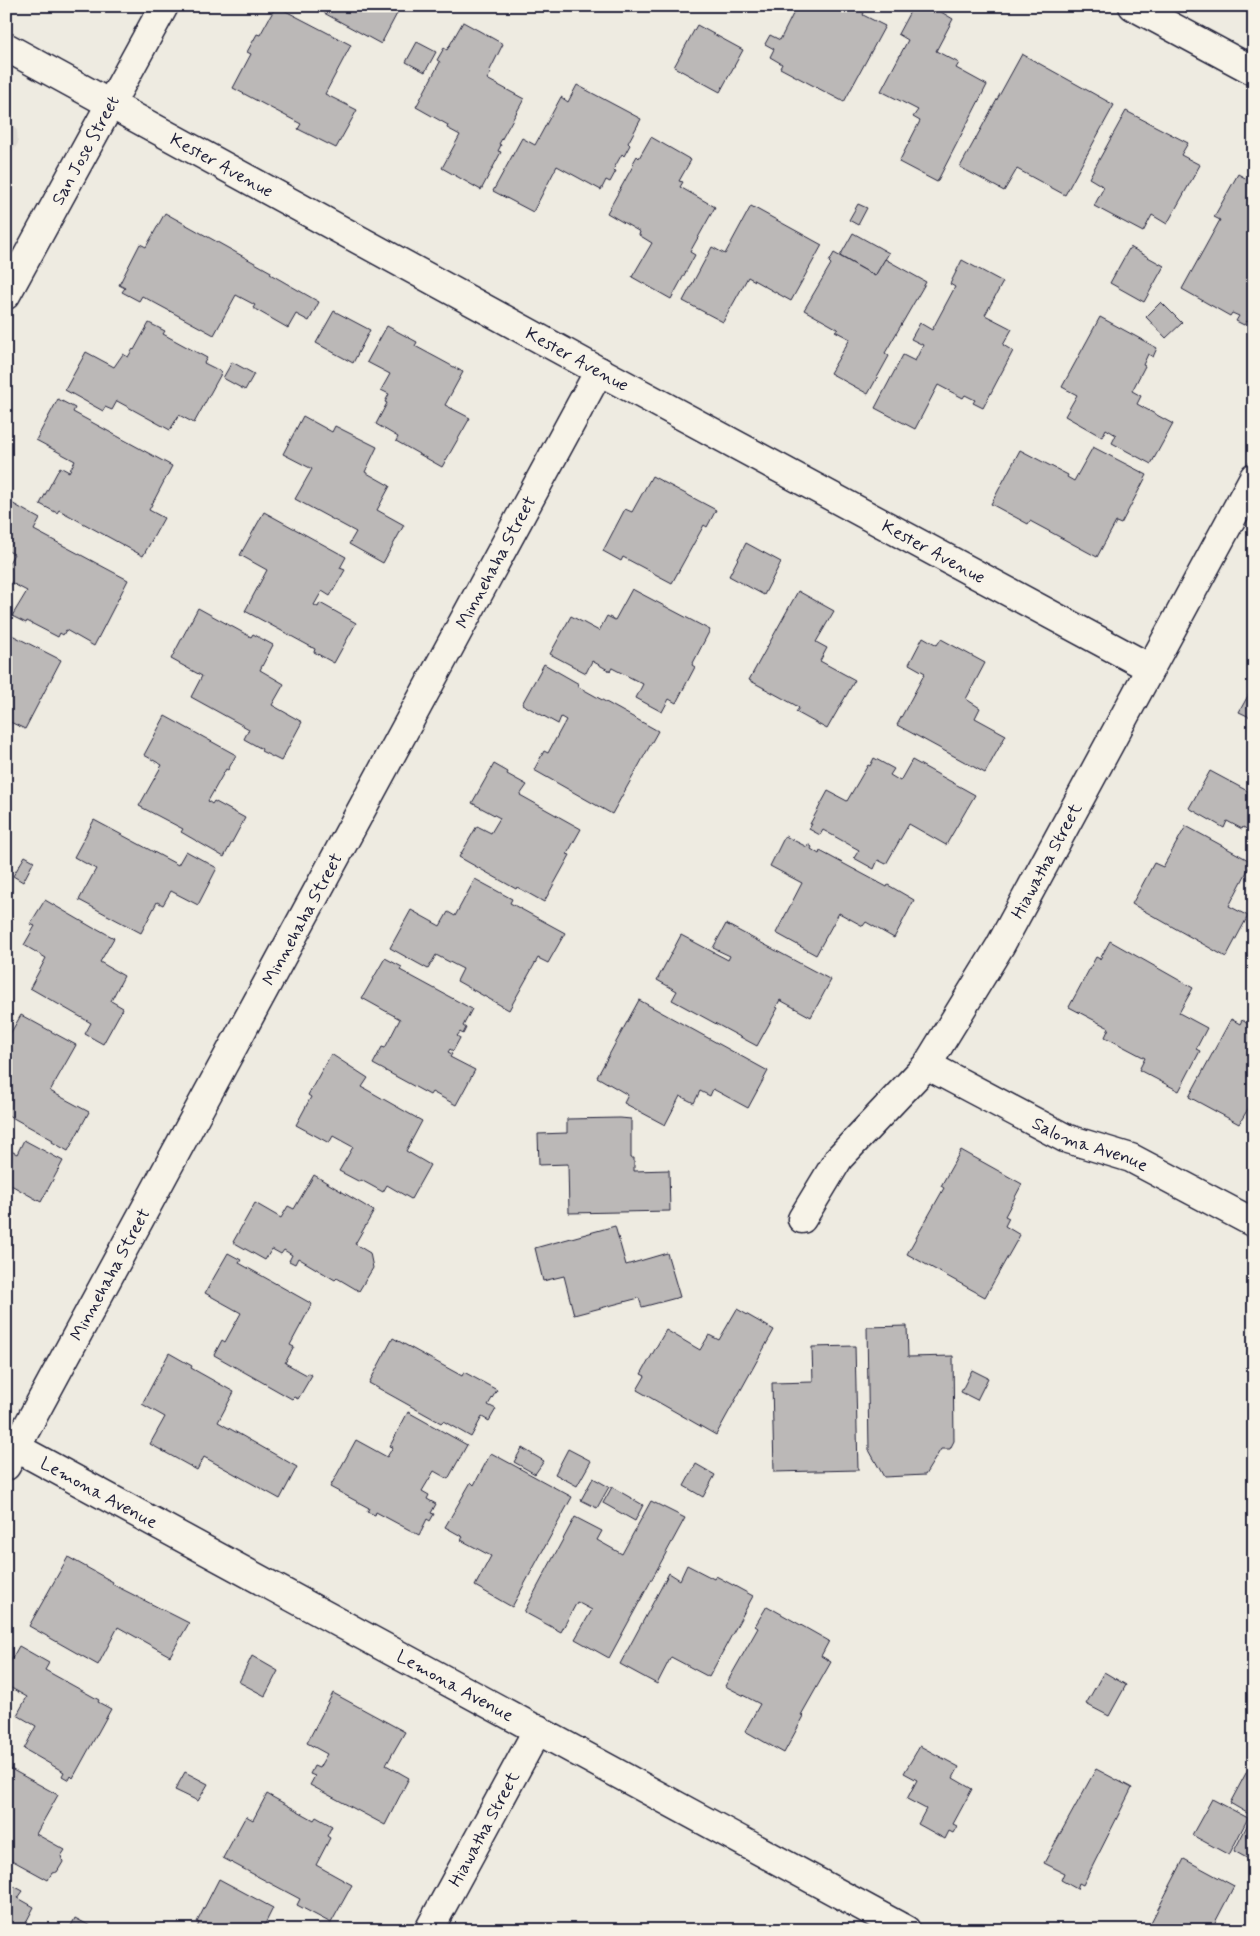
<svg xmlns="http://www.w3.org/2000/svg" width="1260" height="1936" font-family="Mynerve,sans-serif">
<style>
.built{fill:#dfdcd4}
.building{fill:#bbb8b7;stroke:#22223b}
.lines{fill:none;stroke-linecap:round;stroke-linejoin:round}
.street-casing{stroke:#22223b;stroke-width:31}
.secondary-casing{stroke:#22223b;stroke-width:31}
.street{stroke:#f7f3e8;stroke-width:28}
.secondary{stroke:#f7f3e8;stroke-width:28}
.labels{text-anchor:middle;stroke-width:5;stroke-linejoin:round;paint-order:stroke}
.street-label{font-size:18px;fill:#22223b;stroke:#f7f3e8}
</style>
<rect width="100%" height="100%" fill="#eeebe1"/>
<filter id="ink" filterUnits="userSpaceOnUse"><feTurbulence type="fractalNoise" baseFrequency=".02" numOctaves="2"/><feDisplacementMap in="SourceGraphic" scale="10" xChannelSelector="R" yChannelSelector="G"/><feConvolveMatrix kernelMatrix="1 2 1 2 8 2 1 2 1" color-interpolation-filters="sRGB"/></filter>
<g filter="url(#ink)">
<path class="built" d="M6,118L11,120L17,131L18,143L6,164Z"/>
<g class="building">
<path d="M276,6L351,45L325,94L357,110L336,148L298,129L301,124L233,88L251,54L247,52L257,34L260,35Z"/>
<path d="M328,6L330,7L401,6L381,44L324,13Z"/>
<path d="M784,6H852L864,13L863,15L885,26L844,102L780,68L782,64L770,57L774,49L765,44L770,35L780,40L794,12Z"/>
<path d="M913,6H931L953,19L936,51L959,63L956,68L987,85L937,182L899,162L920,121L913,117L918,110L881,91L908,40L898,34Z"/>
<path d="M463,22L503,44L489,72L491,73L487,79L524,99L499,144L501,145L498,151L501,152L481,190L442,168L460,135L447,128L448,125L416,107L440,62L437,60L444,48L447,50Z"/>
<path d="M697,25L743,50L720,92L674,67Z"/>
<path d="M417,42L436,52L425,72L406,62Z"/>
<path d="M1022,54L1114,105L1065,195L1017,169L1004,191L960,167Z"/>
<path d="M577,85L641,119L628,143L630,145L624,156L622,154L613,170L616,171L610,182L606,180L601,190L557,166L533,212L493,191L522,138L535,145L561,97L568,102Z"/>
<path d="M1126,111L1188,143L1181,155L1200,165L1167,224L1152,215L1143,232L1094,206L1104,187L1089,178Z"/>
<path d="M651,137L691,160L679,181L683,182L680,187L715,207L690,252L695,255L671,299L632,277L652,243L639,235L640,232L607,213L634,164L633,163L637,156L639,158Z"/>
<path d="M1238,174L1247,179L1249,175L1254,177V325L1247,321L1244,325L1236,321L1239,316L1232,313L1230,316L1182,289L1220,220L1214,217Z"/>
<path d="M858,204L867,208L858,225L849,220Z"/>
<path d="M751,206L822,245L791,301L748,277L723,322L683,301L712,247L725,254Z"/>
<path d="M165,213L271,272L270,274L319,302L309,321L296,314L288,328L253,308L255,305L236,295L214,335L142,296L139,301L122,292L125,288L119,285L140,244L146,247Z"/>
<path d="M853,233L889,253L875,276L840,256Z"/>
<path d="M1130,247L1164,266L1144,302L1110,283Z"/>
<path d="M834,253L875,276L885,259L926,282L885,353L889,356L868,394L830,373L850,339L835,331L838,329L804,310L831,264L829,262Z"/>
<path d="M962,260L1003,282L985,315L1012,329L1003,345L1013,351L983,408L973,403L975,400L965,395L963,398L938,385L915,429L875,408L903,355L915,361L923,345L911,339L920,323L932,330L955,287L950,284Z"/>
<path d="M1161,302L1182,323L1166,338L1146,317Z"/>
<path d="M334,311L370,330L353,363L316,343Z"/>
<path d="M1100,317L1157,348L1153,357L1148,354L1143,365L1145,366L1132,391L1141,396L1137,404L1173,424L1151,464L1112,443L1116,435L1106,429L1102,437L1065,416L1077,395L1062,387Z"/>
<path d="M149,323L165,331L163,334L207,358L204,363L222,372L194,423L179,415L170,430L117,401L112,410L105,407L103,411L65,390L86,352L114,367L123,354L128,357L133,349L134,350Z"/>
<path d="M387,326L417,342L415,346L463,372L445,405L470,418L442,467L396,441L398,437L376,424L387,403L385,402L389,394L381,390L390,374L367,362Z"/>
<path d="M232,362L254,374L245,390L223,378Z"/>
<path d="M58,399L75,408L73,412L172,466L149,510L164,518L143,556L59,510L57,513L40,504L60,467L69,472L75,461L36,440Z"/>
<path d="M303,416L332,432L335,426L377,447L365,472L390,486L377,510L404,525L383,563L349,544L356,532L295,499L312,469L283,454Z"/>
<path d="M1093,447L1147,475L1121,524L1116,522L1097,557L1030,521L1028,524L991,504L1020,450L1068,475L1067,477L1074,481Z"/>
<path d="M652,476L716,510L707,527L704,525L672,583L623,557L621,561L603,551L625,509L632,512Z"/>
<path d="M8,501L40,519L34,530L128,580L94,646L66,630L63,635L60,633L58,637L27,621L26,623L12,616L27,591L6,580V568L14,554L6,550V504Z"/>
<path d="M264,512L346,557L340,568L345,570L330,596L322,591L314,605L318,607L320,603L356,623L334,663L314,652L315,649L245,611L267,570L240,555Z"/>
<path d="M746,543L781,562L764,595L729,576Z"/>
<path d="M632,589L710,630L692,665L695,667L676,703L669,699L662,712L636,698L643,684L612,668L610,671L592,661L586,673L550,654L571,616L599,631L607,616L615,620Z"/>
<path d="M798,591L834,611L816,642L827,648L820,661L855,680L827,729L796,712L799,708L795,705L749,680Z"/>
<path d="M198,608L251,637L253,634L273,645L260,670L284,684L272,705L302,722L281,761L261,751L262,749L244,739L249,729L191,697L202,676L171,659Z"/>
<path d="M6,632L61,660L25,729L6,720Z"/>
<path d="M923,637L937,645L941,639L985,663L966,699L980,708L975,718L1006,735L985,773L897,725L925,673L909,664Z"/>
<path d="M544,664L579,684L577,686L658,731L612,814L534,770L544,751L548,753L566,720L561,717L558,724L522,704Z"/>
<path d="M1254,685V719L1239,712Z"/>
<path d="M165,716L236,755L228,770L226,769L208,801L212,804L214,801L245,818L224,857L181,832L183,829L139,806L162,765L144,755Z"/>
<path d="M874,758L894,769L890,775L900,781L912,760L975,795L946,845L909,824L886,864L878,860L874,869L854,858L859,850L823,830L820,835L809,829L812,824H810L828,791L847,801L868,765L870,766Z"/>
<path d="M494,764L508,772L507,774L527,785L520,795L581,829L567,854L570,855L544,902L517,887L516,889L459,857L477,826L491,833L500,818L472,803Z"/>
<path d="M1210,771L1253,794L1254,792V833L1243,827L1242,829L1227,821L1224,828L1189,808Z"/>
<path d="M94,820L178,865L186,851L217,868L198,905L171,891L163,905L157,902L141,933L79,900L96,869L74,857Z"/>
<path d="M1186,826L1252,862L1229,906L1248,916L1226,957L1132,904L1154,863L1163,867Z"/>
<path d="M785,836L807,847L808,844L812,847L811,849L819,854L820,851L887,887L888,885L914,900L894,938L866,922L863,926L839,913L816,955L776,933L802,883L770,866Z"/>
<path d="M25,856L34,861L23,882L13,876Z"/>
<path d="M475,879L512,899L510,903L565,933L548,963L538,958L509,1010L457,981L463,969L436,955L428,969L390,948L411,910L440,926L448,912L455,916Z"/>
<path d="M45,900L95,929L96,928L114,938L100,962L124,976L111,1001L123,1008L103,1044L85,1034L91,1023L30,988L46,958L24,945L35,926L30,924Z"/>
<path d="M726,924L831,980L811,1017L780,1000L776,1007L778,1008L757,1046L672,1000L677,991L657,980L681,935L728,960L730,956L713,948Z"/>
<path d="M1110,941L1193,988L1179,1013L1207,1028L1196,1049L1200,1051L1179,1091L1139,1070L1145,1058L1105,1037L1109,1028L1069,1007L1096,957L1100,959Z"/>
<path d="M385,958L402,967L400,970L472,1009L463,1026L466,1028L463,1034L460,1032L457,1036L460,1038L453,1051L450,1049L448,1052L452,1054L450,1057L475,1070L456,1105L432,1092L430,1095L373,1064L382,1047L385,1048L400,1019L362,998Z"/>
<path d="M639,1000L768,1071L748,1108L713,1089L710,1096L700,1091L694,1103L680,1096L665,1125L624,1103L628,1095L597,1077Z"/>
<path d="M21,1015L76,1045L50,1091L89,1112L68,1151L52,1142L53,1140L6,1114V1041Z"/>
<path d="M1231,1019L1240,1024L1242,1020L1254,1028V1099L1239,1124L1189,1097Z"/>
<path d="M331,1054L368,1078L362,1087L422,1121L406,1151L430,1165L411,1199L387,1185L383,1192L361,1180L360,1182L339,1171L353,1147L333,1136L329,1143L296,1125L311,1097L308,1095Z"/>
<path d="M620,1118L631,1119V1158H634V1171L669,1170L670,1211L569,1213L568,1164L539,1165L538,1134L567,1133V1119Z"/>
<path d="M24,1140L63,1161L41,1202L11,1185L6,1194V1151L9,1153L11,1151L17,1154Z"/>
<path d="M961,1150L1022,1184L1005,1216L1009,1218L1005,1226L1020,1235L985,1297L907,1254L944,1188L941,1186Z"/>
<path d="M314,1175L374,1211L355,1244L370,1253L373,1268L359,1291L337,1278L335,1280L298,1258L295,1264L289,1261L292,1255L284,1250L281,1254L272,1249L265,1260L233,1242L255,1203L281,1218L288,1206L294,1209Z"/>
<path d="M615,1226L626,1265L667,1253L680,1297L642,1307L639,1298L574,1315L564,1276L543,1281L535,1248Z"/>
<path d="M228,1253L241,1260L239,1263L312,1304L290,1345L294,1347L285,1363L307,1375L308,1373L312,1375L298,1399L294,1397L292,1399L214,1355L222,1340L225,1342L241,1313L205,1293Z"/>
<path d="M737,1309L774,1330L716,1435L637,1390L645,1376L641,1374L666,1330L700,1350L709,1335L719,1340Z"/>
<path d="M907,1326L908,1357L953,1356L954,1441L950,1449H941L925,1475L884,1477L869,1450L867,1327Z"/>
<path d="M393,1338L462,1376L464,1372L497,1390L488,1405L496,1409L489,1421L482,1417L471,1437L443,1421L441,1423L369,1383Z"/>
<path d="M855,1346L858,1470L774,1472L772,1383L813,1382L812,1347Z"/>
<path d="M169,1353L192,1366L191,1368L234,1392L218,1422L297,1467L280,1499L204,1457L197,1470L150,1444L165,1417L142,1404Z"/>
<path d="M972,1370L988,1378L977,1400L961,1392Z"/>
<path d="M408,1412L467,1445L448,1479L434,1471L422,1491L429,1495L427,1499L436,1504L431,1513L434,1514L430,1521L427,1519L419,1535L376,1512L375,1515L367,1512L369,1508L330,1487L356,1440L387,1457L393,1447L390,1446Z"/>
<path d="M522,1448L544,1461L535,1474L514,1462Z"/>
<path d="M568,1449L591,1461L577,1486L555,1474Z"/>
<path d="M491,1453L572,1497L512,1607L475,1586L491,1556L461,1540L463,1537L445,1527L471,1482L474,1485Z"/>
<path d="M696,1464L715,1475L703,1497L684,1486Z"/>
<path d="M593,1478L609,1487L597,1508L581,1500Z"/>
<path d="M612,1487L643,1505L635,1521L603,1503Z"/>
<path d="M651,1501L685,1518L609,1658L575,1639L592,1610L577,1602L561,1632L524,1612L575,1517L602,1531L597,1540L622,1554Z"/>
<path d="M68,1557L113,1582L112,1584L189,1623L170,1656L118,1627L98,1665L29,1626Z"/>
<path d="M687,1565L714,1579L716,1576L753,1596L709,1677L671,1657L657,1684L620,1664L669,1573L680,1580Z"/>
<path d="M767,1606L829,1641L821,1656L831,1662L801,1715L804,1716L784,1753L745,1731L760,1704L725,1686L758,1628L755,1626Z"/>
<path d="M19,1646L49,1663L45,1670L99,1700L98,1702L111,1709L73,1778L71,1776L69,1780L62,1776L64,1772L24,1749L36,1726L17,1715L27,1697L6,1685V1669Z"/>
<path d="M252,1656L278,1671L265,1696L239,1682Z"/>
<path d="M1104,1672L1126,1685L1109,1716L1086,1704Z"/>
<path d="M333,1693L405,1732L386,1765L409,1778L385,1825L310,1785L315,1776L310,1774L314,1766L319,1768L327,1754L307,1743Z"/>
<path d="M920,1746L959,1767L953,1778L972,1789L953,1824L957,1826L953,1833L949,1831L945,1839L918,1824L926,1809L907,1799L917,1780L904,1773Z"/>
<path d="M1252,1762L1254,1763V1817L1230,1803Z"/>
<path d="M6,1764L10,1766L9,1768L58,1795L36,1834L65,1850L61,1856L63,1862L57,1872L52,1873L48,1880L6,1857Z"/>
<path d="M1096,1769L1132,1788L1083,1885L1079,1883L1077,1889L1061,1880L1064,1873L1044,1863Z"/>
<path d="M185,1772L208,1784L198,1801L175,1790Z"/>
<path d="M267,1794L314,1820L316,1817L332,1826L327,1836L330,1838L316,1865L352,1885L331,1923L297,1905L300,1899L223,1858L246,1816L253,1820Z"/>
<path d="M1212,1799L1248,1818L1229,1855L1192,1835Z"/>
<path d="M1250,1820L1254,1822V1862L1234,1851Z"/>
<path d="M1184,1859L1234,1886L1211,1930H1147Z"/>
<path d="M219,1879L273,1908L262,1930H196L199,1923L197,1922Z"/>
<path d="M6,1882L23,1891L18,1898L34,1907L22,1930H17L6,1924Z"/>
<path d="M75,1918L96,1929L69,1930Z"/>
</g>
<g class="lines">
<defs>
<g id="street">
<path d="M1133,6L1254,71"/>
<path id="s1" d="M6,47L599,371L1150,668"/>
<path id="s2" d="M927,1065L1065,1138L1131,1158L1254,1223"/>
<path id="s3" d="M802,1219L839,1158L927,1065L1000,946L1254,477"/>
<path id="s4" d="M6,1442L906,1930"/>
<path id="s5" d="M6,1466L599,371"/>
<path id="s6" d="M429,1930L538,1729"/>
</g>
<g id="secondary">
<path id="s7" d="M6,295L164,6"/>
</g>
</defs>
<use href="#street" class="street-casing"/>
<use href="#secondary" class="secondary-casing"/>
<use href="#street" class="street"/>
<use href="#secondary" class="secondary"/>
</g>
</g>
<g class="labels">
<g class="street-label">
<text dy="6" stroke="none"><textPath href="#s7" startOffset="165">San Jose Street</textPath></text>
<text dy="6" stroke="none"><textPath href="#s1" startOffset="246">Kester Avenue</textPath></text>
<text dy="6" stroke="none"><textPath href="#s1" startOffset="651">Kester Avenue</textPath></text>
<text dy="6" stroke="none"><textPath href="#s1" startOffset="1056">Kester Avenue</textPath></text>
<text dy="6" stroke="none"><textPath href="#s5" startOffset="1028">Minnehaha Street</textPath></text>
<text dy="6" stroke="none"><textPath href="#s3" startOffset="436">Hiawatha Street</textPath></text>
<text dy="6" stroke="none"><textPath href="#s5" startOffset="622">Minnehaha Street</textPath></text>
<text dy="6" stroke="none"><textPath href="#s2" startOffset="182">Saloma Avenue</textPath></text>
<text dy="6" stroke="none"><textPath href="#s5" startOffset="218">Minnehaha Street</textPath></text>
<text dy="6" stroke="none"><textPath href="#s4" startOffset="106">Lemona Avenue</textPath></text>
<text dy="6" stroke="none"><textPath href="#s4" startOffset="511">Lemona Avenue</textPath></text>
<text dy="6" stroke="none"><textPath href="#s6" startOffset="115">Hiawatha Street</textPath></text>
</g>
</g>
<rect width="1260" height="1936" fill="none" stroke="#f7f3e8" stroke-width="25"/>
<rect x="12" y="12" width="1235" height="1911" fill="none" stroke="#22223b" stroke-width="2" filter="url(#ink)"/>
</svg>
